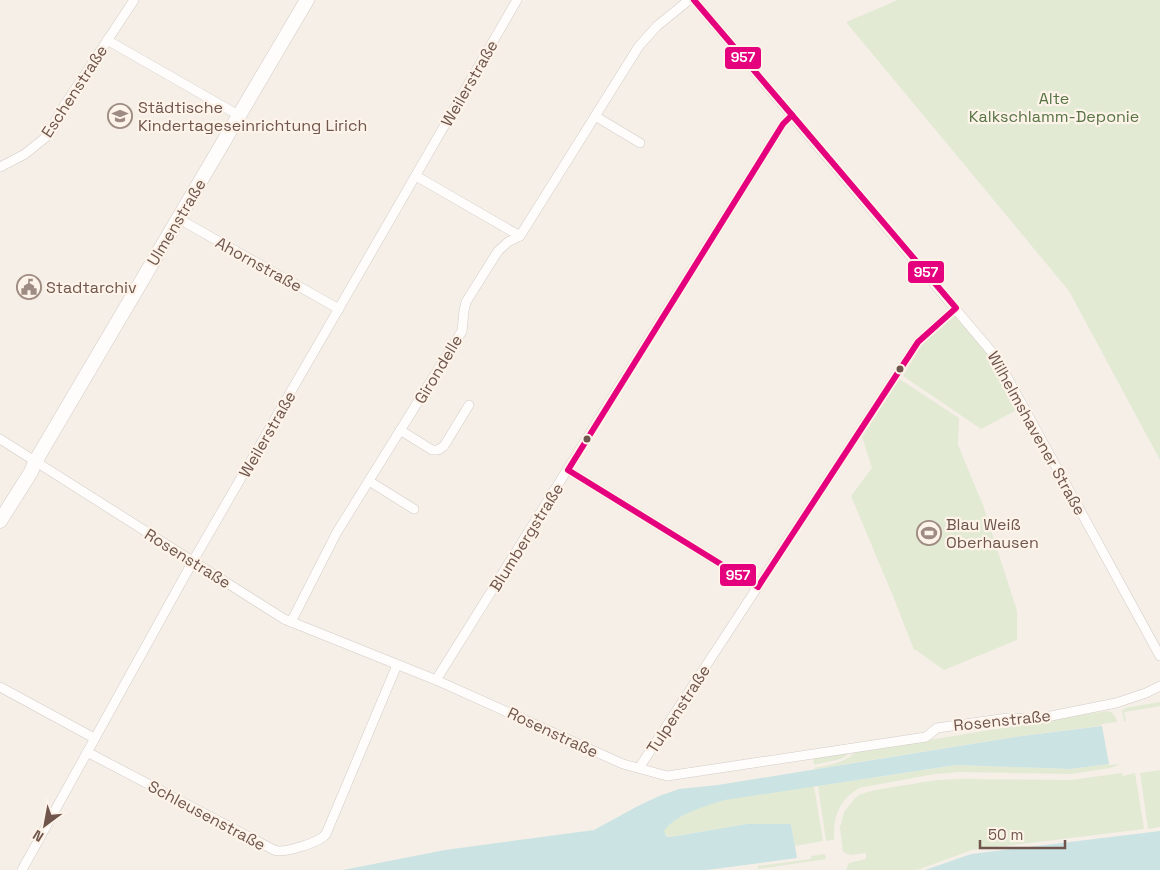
<svg xmlns="http://www.w3.org/2000/svg" width="1160" height="870" font-family="'Space Grotesk',sans-serif">
<style>
.green{fill:#e3ead4}
.water{fill:#cbe4e3}
.lines{fill:none;stroke-linecap:round;stroke-linejoin:round}
.street-casing{stroke:#d3ccc6;stroke-width:10}
.secondary-casing{stroke:#d4cac4;stroke-width:15}
.street{stroke:#fefdfc;stroke-width:9}
.secondary{stroke:#fefdfc;stroke-width:14}
.bus-1-casing{stroke:#fdf3e8;stroke-width:10}
.bus-1{stroke:#e5007d;stroke-width:6}
.bus-dot{fill:#6f554b;stroke:#fdf3e8;stroke-width:2}
.labels{text-anchor:middle;stroke-width:4.5;stroke-linejoin:round;paint-order:stroke}
.street-label{font-size:16px;fill:#6f554b;stroke:#fdf3e8}
.park-label{font-size:16px;fill:#577445;stroke:#fdf3e8}
.poi-label{font-size:16px;fill:#6f554b;stroke:#fdf3e8;text-anchor:start}
.line-badge{stroke:#fdf3e8;stroke-width:2}
.badge-label{font-size:14px;text-anchor:middle;font-weight:bold;fill:#fff}
</style>
<rect width="100%" height="100%" fill="#f5efe8"/>
<g class="green">
<path d="M898,0H1160V460L1069,291L846,22Z"/>
<path d="M956,313L985,346L1022,407L981,429L903,376L925,339Z"/>
<path d="M895,376L959,418L958,445L983,505L1017,611V640L944,670L916,650H914L893,596L851,496L872,468L860,430Z"/>
<path d="M1160,702V706L1124,712L1126,721L1124,722L1122,711L1125,708Z"/>
<path d="M1107,711C1113,712 1116,716 1117,722L1102,724L1100,726L1015,737L815,769L814,768C827,765 846,763 855,752Z"/>
<path d="M850,753L841,759L814,765L813,758Z"/>
<path d="M1109,764V765L1121,764L1110,768L1070,774L959,772L935,774L859,788C839,800 833,817 834,840L826,841L818,786L956,765L1070,769Z"/>
<path d="M1160,770V827L1148,829L1140,773Z"/>
<path d="M1122,773L1123,776L1135,773L1144,829L972,850L917,870H846L849,863L866,859V853L850,855L843,852L840,828L844,812L855,798L861,794L875,790L937,780L959,779L1071,780Z"/>
<path d="M814,786L823,841L795,846L791,824H747L669,837L664,833V828C705,795 764,794 814,786Z"/>
<path d="M825,854L826,859L758,869V866L811,859V856Z"/>
</g>
<g class="water">
<path d="M1102,726L1109,764L1070,769L956,765L725,800C708,805 674,815 664,831L666,836L670,837L747,824H791L797,858L707,870H343L445,850L594,830L638,806L659,796L679,789L718,785L1015,737Z"/>
<path d="M1160,831V870H925L971,854Z"/>
</g>
<g class="lines">
<defs>
<g id="street">
<path d="M694,0L996,357L1160,656"/>
<path d="M107,40L240,116"/>
<path d="M595,116L640,143"/>
<path d="M0,167L25,154L46,137L64,106L134,0"/>
<path d="M416,176L520,236"/>
<path d="M179,219L339,309"/>
<path d="M400,430L432,450H438L444,446L469,405"/>
<path d="M0,439L284,619L436,680L623,764L667,776L926,737L937,728L1008,718L1036,719L1116,703L1146,693L1160,686"/>
<path d="M568,470L758,587"/>
<path d="M369,481L414,509"/>
<path d="M291,622L337,532L462,331L464,311L466,302L498,251L508,242L520,236L639,46L657,26L689,0"/>
<path d="M436,680L783,124L792,115"/>
<path d="M0,687L94,738"/>
<path d="M87,752L274,850C284,854 320,842 326,834L397,665"/>
<path d="M639,768L918,342L956,308"/>
<path d="M22,870L193,561L517,0"/>
</g>
<path id="secondary" d="M0,521L31,472L35,462L307,0"/>
</defs>
<use href="#street" class="street-casing"/>
<use href="#secondary" class="secondary-casing"/>
<use href="#street" class="street"/>
<use href="#secondary" class="secondary"/>
<defs>
<g id="bus-1">
<path d="M694,0L792,115"/>
<path d="M792,115L956,308L918,342L758,587L568,470L783,124Z"/>
</g>
</defs>
<use href="#bus-1" class="bus-1-casing"/>
<use href="#bus-1" class="bus-1"/>
</g>
<defs>
<symbol id="school-ring" viewBox="-11 -11 22 22"><circle r="9.5" fill="#fdf3e8" stroke="#9e8b82" stroke-width="1.5"/><path d="M0-5L7-2L0 1L-7-2ZM-4 1L0 2.5L4 1V4Q0 6-4 4Z" fill="#9e8b82"/></symbol>
<symbol id="civic-ring" viewBox="-11 -11 22 22"><circle r="9.5" fill="#fdf3e8" stroke="#9e8b82" stroke-width="1.5"/><path d="M-.6-6.5H3V-4.5H.6V-3L4-1V1h2V6H-6V1h2V-1L-.6-3ZM-1.2 2.5V6h2.4V2.5Z" fill="#9e8b82"/></symbol>
<symbol id="stadium-ring" viewBox="-11 -11 22 22"><circle r="9.5" fill="#fdf3e8" stroke="#9e8b82" stroke-width="1.5"/><path d="M0-5a6.5 5 0 1 0 0 10a6.5 5 0 1 0 0-10ZM-3.5-1.8h7v3.6h-7Z" fill="#9e8b82"/></symbol>
</defs>
<g fill-rule="evenodd">
<use href="#school-ring" x="106" y="102" width="28" height="28"/>
<use href="#civic-ring" x="15" y="273" width="28" height="28"/>
<use href="#stadium-ring" x="915" y="519" width="28" height="28"/>
</g>
<g class="bus-dot">
<circle cx="900" cy="369" r="4.5"/>
<circle cx="587" cy="439" r="4.5"/>
</g>
<g class="labels">
<g class="street-label">
<text transform="translate(469 83) rotate(-60)" y="6">Weilerstraße</text>
<text transform="translate(74 91) rotate(-57)" y="6">Eschenstraße</text>
<text transform="translate(176 222) rotate(-59)" y="6">Ulmenstraße</text>
<text transform="translate(259 264) rotate(29)" y="6">Ahornstraße</text>
<text transform="translate(438 369) rotate(-59)" y="6">Girondelle</text>
<text transform="translate(1037 433) rotate(61)" y="6">Wilhelmshavener Straße</text>
<text transform="translate(267 434) rotate(-60)" y="6">Weilerstraße</text>
<text transform="translate(526 537) rotate(-58)" y="6">Blumbergstraße</text>
<text transform="translate(188 558) rotate(32)" y="6">Rosenstraße</text>
<text transform="translate(678 709) rotate(-57)" y="6">Tulpenstraße</text>
<text transform="translate(1002 720) rotate(-6)" y="6">Rosenstraße</text>
<text transform="translate(553 732) rotate(25)" y="6">Rosenstraße</text>
<text transform="translate(207 815) rotate(28)" y="6">Schleusenstraße</text>
</g>
<g class="park-label">
<text x="1054" y="104">Alte<tspan x="1054" dy="18">Kalkschlamm-Deponie</tspan></text>
</g>
<g class="poi-label">
<text x="138" y="113">Städtische<tspan x="138" dy="18">Kindertageseinrichtung Lirich</tspan></text>
<text x="46" y="293">Stadtarchiv</text>
<text x="946" y="530">Blau Weiß<tspan x="946" dy="18">Oberhausen</tspan></text>
</g>
</g>
<g class="line-badge">
<rect x="724" y="46" width="38" height="24" rx="5" fill="#e5007d"/>
<rect x="907" y="260" width="38" height="24" rx="5" fill="#e5007d"/>
<rect x="719" y="563" width="38" height="24" rx="5" fill="#e5007d"/>
</g>
<g class="badge-label">
<text x="743" y="62">957</text>
<text x="926" y="277">957</text>
<text x="738" y="580">957</text>
</g>
<g transform="translate(45 825) rotate(212)" stroke="#fdf3e8" stroke-width="4" paint-order="stroke">
<path d="M0-4L9 19L0 12L-9 19Z" fill="#6f554b"/>
<text y="-8" font-size="14" font-weight="bold" text-anchor="middle" fill="#6f554b">N</text>
</g>
<path d="M980 840v8h85v-8" fill="none" stroke="#6f554b" stroke-width="2.5"/>
<text x="988" y="840" font-size="15" fill="#6f554b" stroke="#fdf3e8" stroke-width="4" paint-order="stroke">50 m</text>
</svg>
